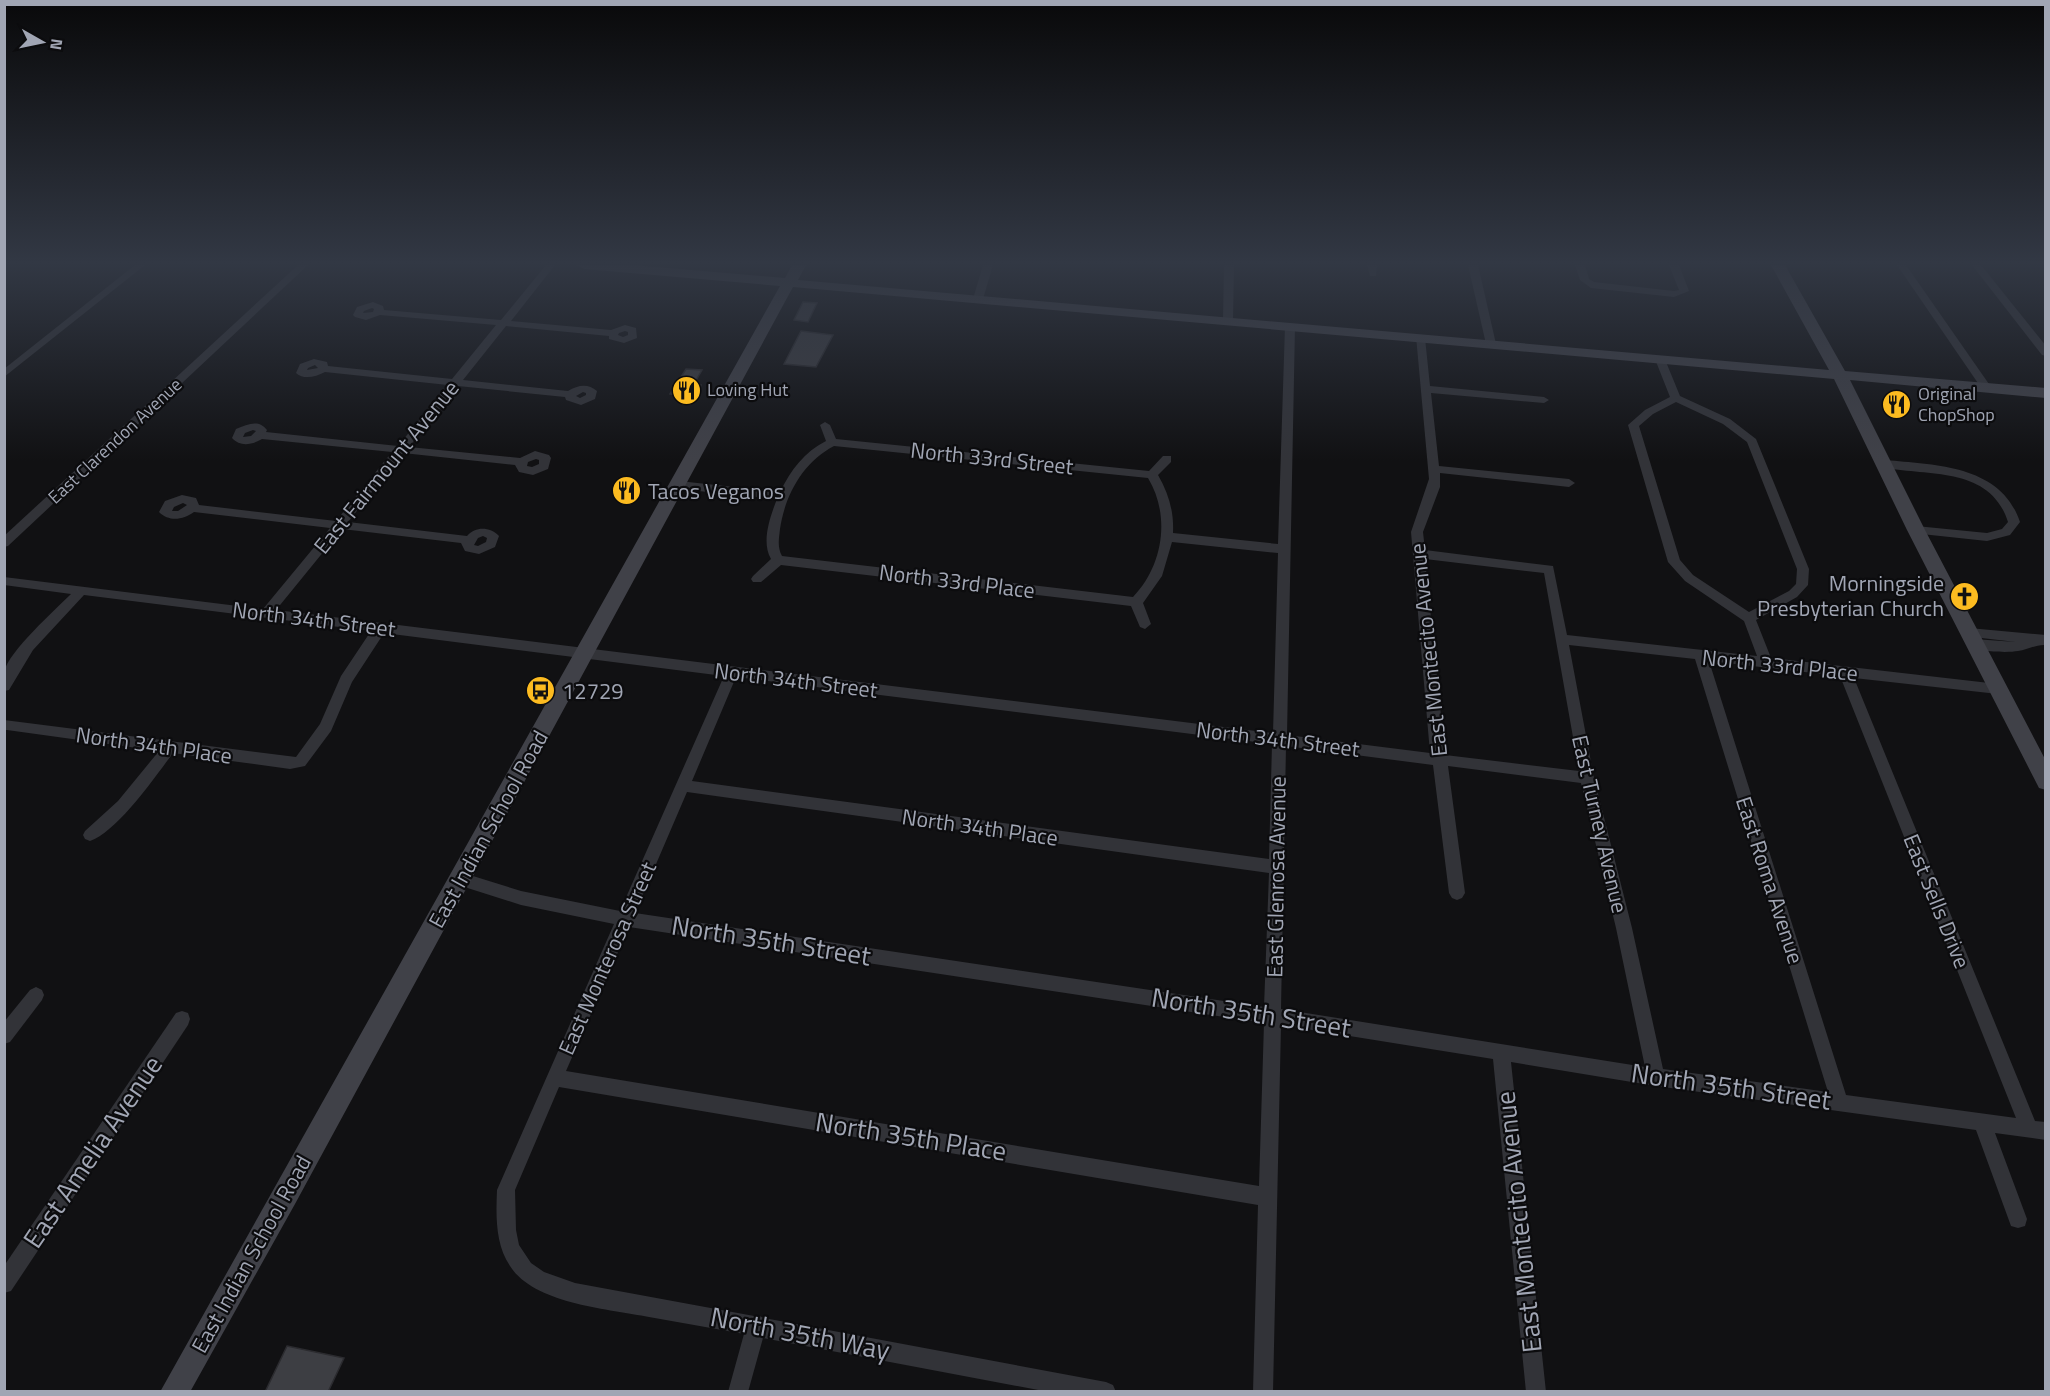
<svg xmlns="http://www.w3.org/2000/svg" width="2050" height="1396" font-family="'Titillium Web',sans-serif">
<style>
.building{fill:#3d3e43;stroke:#2b2b2f;stroke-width:1.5}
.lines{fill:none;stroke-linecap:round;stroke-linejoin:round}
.street{fill:#323338;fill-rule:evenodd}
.secondary{fill:#404148;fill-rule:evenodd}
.labels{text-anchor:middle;stroke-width:4.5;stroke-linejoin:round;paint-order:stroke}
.far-poi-label{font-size:18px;fill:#a1a6b4;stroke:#0c0c0e;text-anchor:start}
.far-street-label{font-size:18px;fill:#a1a6b4;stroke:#0c0c0e}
.street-label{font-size:22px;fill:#a1a6b4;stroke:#0c0c0e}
.poi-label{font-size:22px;fill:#a1a6b4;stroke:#0c0c0e;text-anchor:start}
.near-street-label{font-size:27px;fill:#a1a6b4;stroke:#0c0c0e}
</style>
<rect width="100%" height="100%" fill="#111113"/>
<g class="building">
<path d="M803,302L817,303L808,322L794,320Z"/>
<path d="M801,331L833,335L816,367L784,364Z"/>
<path d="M686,369L702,370L694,384L701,385L694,397L670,394Z"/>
<path d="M287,1346L344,1358L328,1392H265Z"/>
</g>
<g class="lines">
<g class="street">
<path d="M135,265H145L4,377V369Z"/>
<path d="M298,265H308L8,546L4,547V536Z"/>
<path d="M546,265H555L511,321L611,330L625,325L636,328L637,338L624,343L609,339V336L506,326L463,380L568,391C578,385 588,383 597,391L595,399L581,405L566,400L565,397L458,386L409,447L520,458L535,451L549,455L551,458L548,469L533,475L519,472L515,465L403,453L348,522L467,536C476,526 490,527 499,536L495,547L479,554L465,551L461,543L342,529L276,610L1273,733L1278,553L1172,542L1162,576L1143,603L1151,624L1145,629L1140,627L1131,606L781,565L761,582H753L751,579L753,576L771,559C761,542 770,517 777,499L679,489L673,485L679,481L780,492C791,470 804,452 826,441L820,425L825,422L830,425L836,439L1149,471L1163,456H1171V462L1158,475C1169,494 1174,512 1173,533L1278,544L1285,326L1290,323L1295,326L1287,735L1430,753L1411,532L1429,479L1416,336L1420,335L1425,338L1430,386L1544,397L1549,400L1544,403L1431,393L1439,466L1569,479L1575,483L1569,487L1440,473V487L1423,532L1425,550L1553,566L1567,635L1757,656L1744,621L1685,581L1668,562L1628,425L1645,410L1670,397L1655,359L1656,357H1664L1680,396L1730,419L1756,439L1809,569L1808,585L1797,597L1756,620L1771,658L1998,684L2003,685L2005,689L2003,693L1998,694L1854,678L2035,1121L2046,1122V1140L1995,1133L2027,1219L2025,1226L2018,1228L2011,1226L1976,1130L1656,1086L1511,1062L1546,1392H1526L1493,1059L1281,1025L1273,1392H1253L1258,1205L559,1087L515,1190L516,1230L519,1245L531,1263L544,1272L575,1283L754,1316L757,1315L764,1318L1106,1382L1113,1385L1116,1392H1049L763,1338L748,1392H728L744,1334C713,1328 681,1323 649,1317C609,1309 534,1304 510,1266C495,1244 496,1215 497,1190L614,924L521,905L455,884L452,879L455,874L460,872L521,891L620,911L724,676L384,633L352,682L331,731L305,766L290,769L173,753C155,777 118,831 90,841L85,839L83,835L85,831L118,801L159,751L7,730H4V720L296,757L320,724L341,676L371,631L84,595L33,650L9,690L4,691C4,685 3,678 4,672C9,651 55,610 71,594L4,585V577L263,609L330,528L194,512C183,520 169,522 159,512L165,501L182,495L196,498L199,505L336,521L392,452L262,439C252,445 240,447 232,438L236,429C248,424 259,419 267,430L266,432L398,446L448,385L325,372C315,377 304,380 296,373L300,364L314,359L327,362L328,366L452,379L496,325L380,315L366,320L355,317L353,315L357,307L373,302L383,306L384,310L501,320ZM372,308L374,309L373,312L363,313L364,311ZM625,331L628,332V335L623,337L618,335L619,333ZM315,365L318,368L307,370L308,368ZM583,392L586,393V395L580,398L576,396ZM1676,402L1723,424L1747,442L1797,569L1796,584L1789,591L1749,612L1693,575L1680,560L1639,426L1653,414ZM253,430L256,431L251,436L243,437L245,433ZM834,446L1148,478C1171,516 1163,566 1133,597L782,556C777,547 779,538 780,529C785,495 803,462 834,446ZM536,459L539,460V464L532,467L527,466L528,462ZM183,503L187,505L178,511H172L174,507ZM483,536L487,538L486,542L478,546L474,545L478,538ZM1425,559L1544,573L1579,771L1445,755ZM1569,645L1695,659L1828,1092L1663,1069L1632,928L1594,778ZM1709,661L1840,676L2016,1118L1846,1095ZM736,677L1272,744L1269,859L692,781ZM1286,746L1433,765L1449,893L1452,898L1457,900L1462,898L1465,893L1448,766L1581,783L1616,928L1645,1067L1281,1009ZM687,792L1269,873L1264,1007L635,913ZM629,927L1264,1023L1259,1186L566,1071Z"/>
<path d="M983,265H993L983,299L978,302L973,299Z"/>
<path d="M1224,265H1234L1233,321L1228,324L1223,321Z"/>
<path d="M1367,265H1377L1376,276H1370Z"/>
<path d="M1468,265H1478L1496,344L1495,346L1491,347L1486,344Z"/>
<path d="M1575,265H1585L1589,279L1594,282L1674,291L1679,290L1669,265H1679L1689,291L1674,297L1591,288L1580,280Z"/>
<path d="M1897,265H1906L1991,387L1990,389H1982Z"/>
<path d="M1972,265H1981L2046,346V356L2042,355Z"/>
<path d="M1886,460C1936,465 2001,465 2020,522L2010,535L1987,541L1912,533L1910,530L1912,527L1916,526L1987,533L2002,529L2008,522C1990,465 1927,477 1882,467V461Z"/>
<path d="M1969,628L2046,635V645C2036,644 2028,650 2018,651C2007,653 1974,652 1968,644L1974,639L2016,642L1964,636L1963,633L1964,630Z"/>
<path d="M36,987L42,990L44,995L42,1000L10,1042L4,1044V1022L30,990Z"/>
<path d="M182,1011L188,1013L190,1019L188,1025L11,1291L4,1293V1266L176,1013Z"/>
</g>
<path class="secondary" d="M577,265H633L785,278L792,265H806L798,280L1829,370L1771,265H1785L1845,371L2046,388V398L1850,380L1925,530L2046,761V790L2039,788L1907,530L1834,379L793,287L295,1204L190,1392H160L780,286L584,269Z"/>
</g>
<linearGradient id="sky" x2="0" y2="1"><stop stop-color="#09090a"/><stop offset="0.57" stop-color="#323844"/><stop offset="1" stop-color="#323844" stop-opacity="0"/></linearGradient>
<rect width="2050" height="461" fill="url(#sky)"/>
<defs>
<symbol id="restaurant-disc" viewBox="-11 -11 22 22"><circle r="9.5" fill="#fcbb20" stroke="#0c0c0e"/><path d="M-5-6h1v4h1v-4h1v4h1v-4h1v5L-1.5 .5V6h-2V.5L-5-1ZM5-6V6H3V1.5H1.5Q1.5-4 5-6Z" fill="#111"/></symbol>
<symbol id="church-disc" viewBox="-11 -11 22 22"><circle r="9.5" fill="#fcbb20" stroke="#0c0c0e"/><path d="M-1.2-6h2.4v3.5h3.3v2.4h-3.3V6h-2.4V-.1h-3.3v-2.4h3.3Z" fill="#111"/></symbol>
<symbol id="bus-disc" viewBox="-11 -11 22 22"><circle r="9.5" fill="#fcbb20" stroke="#0c0c0e"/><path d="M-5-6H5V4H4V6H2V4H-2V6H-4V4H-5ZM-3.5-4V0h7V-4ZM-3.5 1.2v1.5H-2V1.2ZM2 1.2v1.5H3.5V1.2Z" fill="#111"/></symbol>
</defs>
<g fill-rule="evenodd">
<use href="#restaurant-disc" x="670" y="374" width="33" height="33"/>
<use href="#restaurant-disc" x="1880" y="388" width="33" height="33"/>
<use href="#restaurant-disc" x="610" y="474" width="33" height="33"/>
<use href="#church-disc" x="1948" y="580" width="33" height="33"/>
<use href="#bus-disc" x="524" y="674" width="33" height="33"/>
</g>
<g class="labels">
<g class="far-poi-label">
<text x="707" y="396">Loving Hut</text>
<text x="1918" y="400">Original<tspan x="1918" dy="21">ChopShop</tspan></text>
</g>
<g class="far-street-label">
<text transform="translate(115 441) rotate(-43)" y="6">East Clarendon Avenue</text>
</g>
<g class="street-label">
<text transform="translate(992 458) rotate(6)" y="8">North 33rd Street</text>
<text transform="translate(386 467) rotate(-51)" y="8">East Fairmount Avenue</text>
<text transform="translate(957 581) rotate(7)" y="8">North 33rd Place</text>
<text transform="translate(314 619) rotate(7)" y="8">North 34th Street</text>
<text transform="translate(1428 650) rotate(-96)" y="8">East Montecito Avenue</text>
<text transform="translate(1780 665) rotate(6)" y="8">North 33rd Place</text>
<text transform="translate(796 680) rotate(7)" y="8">North 34th Street</text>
<text transform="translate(1278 739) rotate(7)" y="8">North 34th Street</text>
<text transform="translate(154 745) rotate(8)" y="8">North 34th Place</text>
<text transform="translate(1600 824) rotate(77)" y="8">East Turney Avenue</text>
<text transform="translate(980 827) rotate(8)" y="8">North 34th Place</text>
<text transform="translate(488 829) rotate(-61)" y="8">East Indian School Road</text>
<text transform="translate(1276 877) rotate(-89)" y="8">East Glenrosa Avenue</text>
<text transform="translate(1770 880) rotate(72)" y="8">East Roma Avenue</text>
<text transform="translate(1937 901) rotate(68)" y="8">East Sells Drive</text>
<text transform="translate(607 958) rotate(-66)" y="8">East Monterosa Street</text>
<text transform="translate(251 1254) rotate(-61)" y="8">East Indian School Road</text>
</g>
<g class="poi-label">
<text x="648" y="499">Tacos Veganos</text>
<text x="1944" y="591" text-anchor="end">Morningside<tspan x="1944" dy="25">Presbyterian Church</tspan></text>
<text x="562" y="699">12729</text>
</g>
<g class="near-street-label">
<text transform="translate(771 941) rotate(9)" y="9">North 35th Street</text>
<text transform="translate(1251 1013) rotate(9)" y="9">North 35th Street</text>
<text transform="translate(1731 1087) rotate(8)" y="9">North 35th Street</text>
<text transform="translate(911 1137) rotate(9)" y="9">North 35th Place</text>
<text transform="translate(93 1152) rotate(-56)" y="9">East Amelia Avenue</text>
<text transform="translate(1519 1222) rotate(-96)" y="9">East Montecito Avenue</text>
<text transform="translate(800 1334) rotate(11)" y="9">North 35th Way</text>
</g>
</g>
<rect width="2050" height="1396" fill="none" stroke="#a1a6b4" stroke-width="12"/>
<g transform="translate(42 42) rotate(99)" stroke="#0c0c0e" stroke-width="4.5" paint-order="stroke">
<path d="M0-4.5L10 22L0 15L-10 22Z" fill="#a1a6b4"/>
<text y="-9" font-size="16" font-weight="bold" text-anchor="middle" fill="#a1a6b4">N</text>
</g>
</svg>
